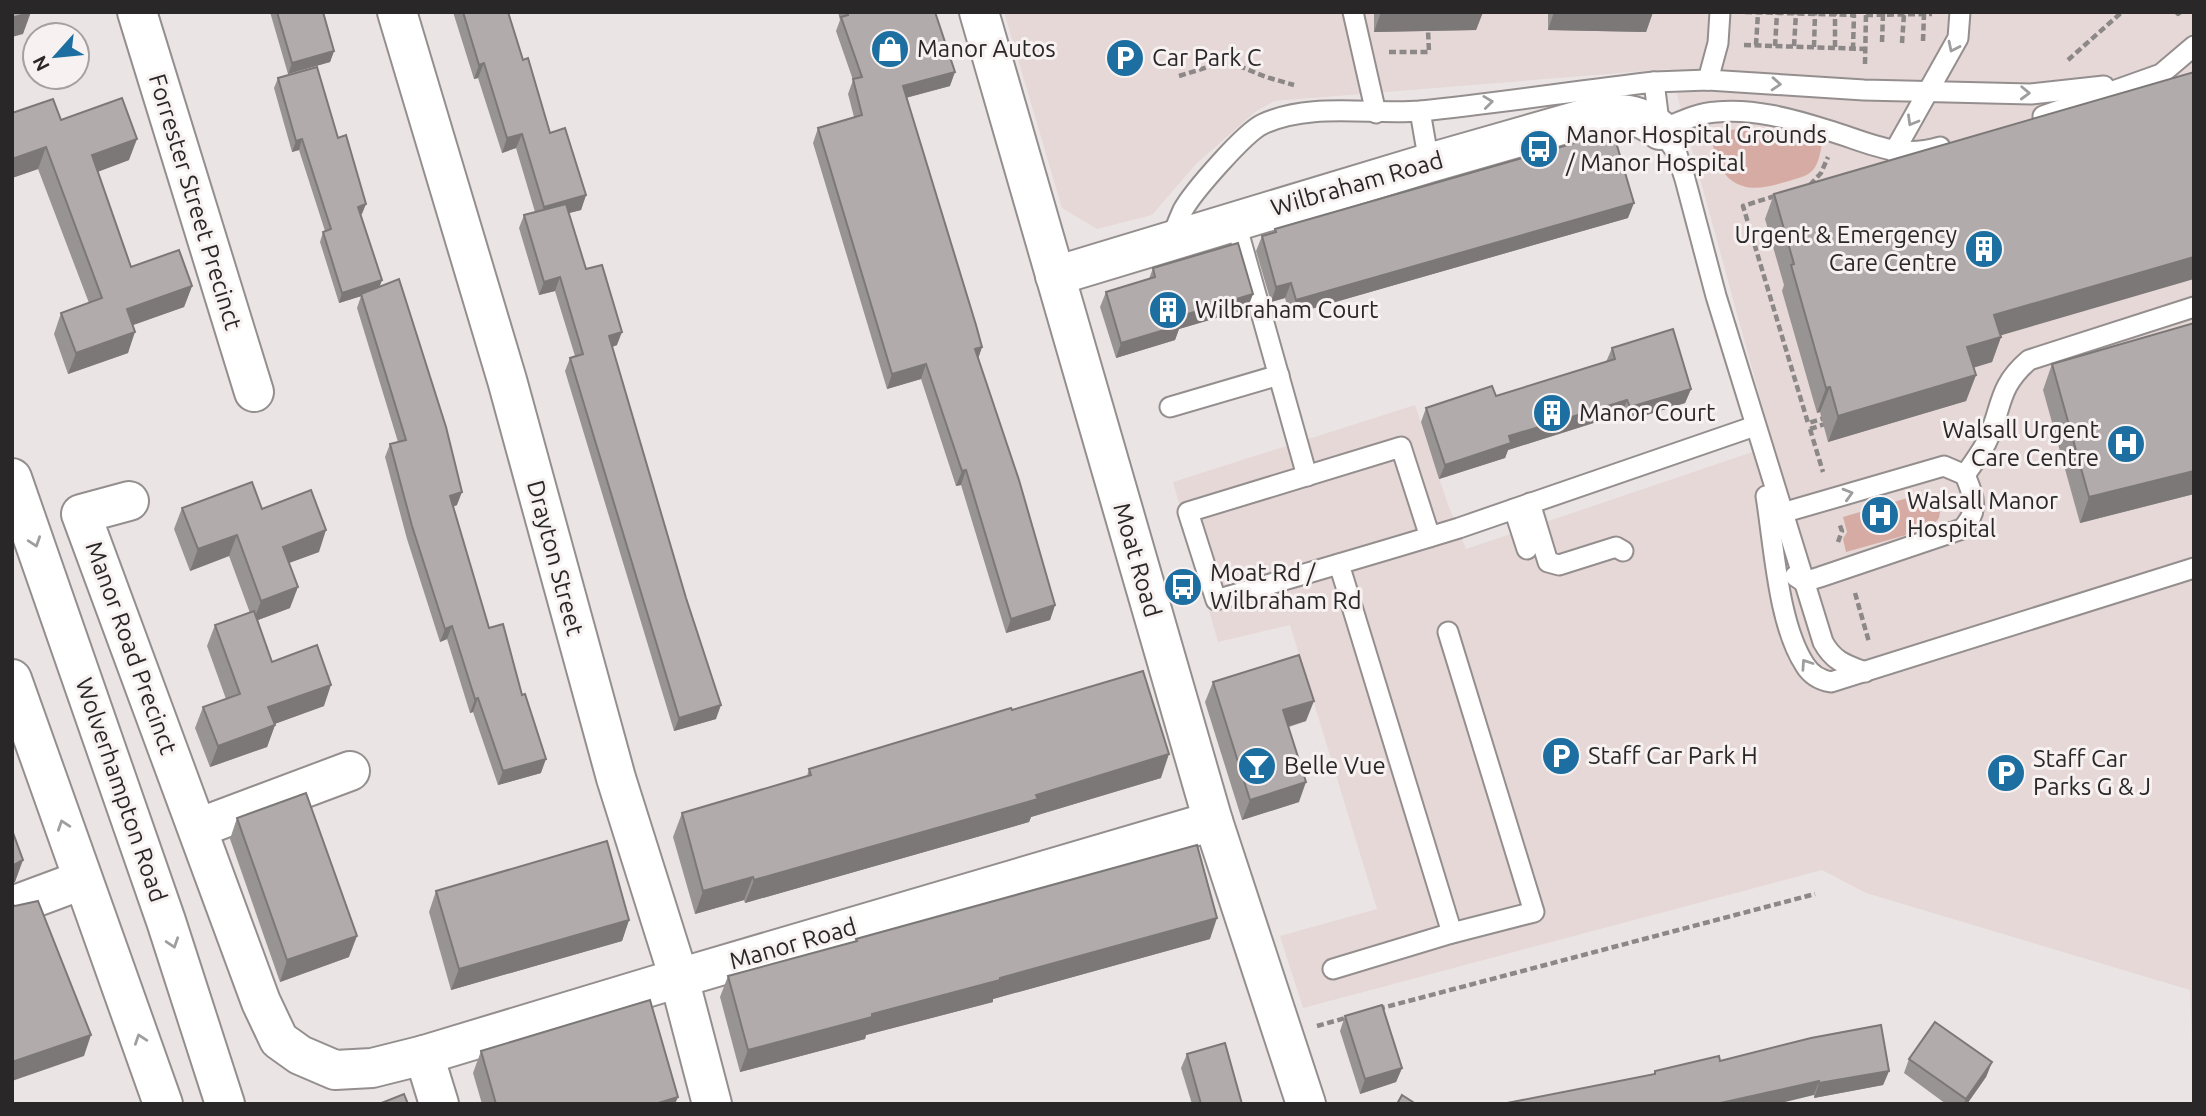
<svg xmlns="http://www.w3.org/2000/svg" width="2206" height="1116" font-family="Ubuntu,sans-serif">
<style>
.built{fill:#e6d8d6}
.grass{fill:#d6aba3}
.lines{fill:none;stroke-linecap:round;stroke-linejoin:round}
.lane-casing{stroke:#948f8e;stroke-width:23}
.street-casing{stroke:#948f8e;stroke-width:42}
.secondary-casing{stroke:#948f8e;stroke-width:42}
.highway-casing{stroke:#948f8e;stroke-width:42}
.path{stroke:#8c8888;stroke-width:4.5;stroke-dasharray:7 3.5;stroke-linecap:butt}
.lane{stroke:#fff;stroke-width:19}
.street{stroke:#fff;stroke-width:38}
.secondary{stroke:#fff;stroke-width:38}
.highway{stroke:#fff;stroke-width:38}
.wall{fill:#989493}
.shaded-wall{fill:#7c7878}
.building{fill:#b1acab;stroke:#7c7878;stroke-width:2}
.oneway{stroke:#9f9e9e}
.labels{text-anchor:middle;stroke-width:6;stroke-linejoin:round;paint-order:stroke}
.poi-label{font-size:24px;fill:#292727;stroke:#f7f2f1;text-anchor:start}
.street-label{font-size:24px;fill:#292727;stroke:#f7f2f1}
</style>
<rect width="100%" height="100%" fill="#eae5e4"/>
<path class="built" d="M1004,12H2194V1097L2190,990L1866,893L1822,870L1303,1008L1280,936L1377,909L1290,625L1218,642L1173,482L1415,405L1447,502L1466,549L1773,445L1670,69L1274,101L1255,112L1196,164L1152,215L1097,229L1062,208Z"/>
<g class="grass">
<path d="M1744,129L1822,144C1820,153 1819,163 1813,170C1807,177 1797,178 1789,181C1769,186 1750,194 1731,180C1718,170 1715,151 1710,136L1727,130Z"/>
<path d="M1921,494L1933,496L1941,507L1939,518L1931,528L1846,552L1843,539L1847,532L1843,517Z"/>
</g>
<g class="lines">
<defs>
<g id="lane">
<path d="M1353,12L1376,113"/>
<path d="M1708,80L1718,43L1720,12"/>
<path d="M1654,82L1708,80L1864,90L2031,94L2104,86"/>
<path d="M1420,111L1429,163"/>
<path d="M2043,116L2161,74L2194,46"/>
<path d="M1660,130C1678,123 1697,113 1716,112C1752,108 1792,119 1827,130C1868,142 1897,160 1940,147"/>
<path d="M1894,152L1958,38L1960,12"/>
<path d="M1235,220L1307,476"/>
<path d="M1171,239C1175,229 1179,219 1183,210C1193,192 1245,132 1263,124C1310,102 1369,115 1421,111C1498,103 1576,91 1654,82L1660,130L1676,151L1685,179L1716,296L1823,642C1833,661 1846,665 1865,672"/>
<path d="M1170,407L1279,375"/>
<path d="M1965,475C1972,465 1980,454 1986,443C2003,409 1996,388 2029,360L2194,307"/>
<path d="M1766,496C1774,545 1778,624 1805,665C1811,675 1820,680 1831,682L2194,568"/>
<path d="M1530,503L1548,562L1559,565L1616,547L1623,551"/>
<path d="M1514,509L1527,549"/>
<path d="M1782,513L1944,466L1965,475C1974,497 1980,511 1962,529L1820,577L1804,582L1795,576"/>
<path d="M1430,537L1401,447L1188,512L1216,600C1297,576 1378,553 1459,528L1755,426"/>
<path d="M1339,564L1452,933"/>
<path d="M1333,969L1452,933L1534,912L1448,632"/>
</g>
<g id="street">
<path d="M137,12L254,392"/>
<path d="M397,12L507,380L616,778L679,978L712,1104"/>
<path d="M1055,276L1429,163L1583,119C1615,113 1633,109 1660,130"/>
<path d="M129,501L81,514L261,1002L279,1040L300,1055L335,1070L372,1068L424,1055L679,978L1213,821"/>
<path d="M198,828L350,771"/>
<path d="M12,906L82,880"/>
<path d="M424,1055L439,1104"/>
</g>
<path id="secondary" d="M979,12L1213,821L1306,1104"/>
<g id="highway">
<path d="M12,478L166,921L225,1104"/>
<path d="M12,679L163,1104"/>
</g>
</defs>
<use href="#lane" class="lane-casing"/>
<use href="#street" class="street-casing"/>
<use href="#secondary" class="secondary-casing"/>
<use href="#highway" class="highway-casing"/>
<g class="path">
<path d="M1745,12L1854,15L1853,48"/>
<path d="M2176,12L2178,14L2181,12"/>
<path d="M1866,15L1932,14"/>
<path d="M1923,41L1924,14"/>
<path d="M1882,42L1883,14"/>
<path d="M1902,43L1904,14"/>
<path d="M1744,45L1866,49"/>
<path d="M1756,45L1758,13"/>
<path d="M1775,46L1777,13"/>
<path d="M1794,46L1796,13"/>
<path d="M1814,47L1815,14"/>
<path d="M1835,47V14"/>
<path d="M1389,52H1429L1428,30"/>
<path d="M2068,60L2122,12"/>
<path d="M1865,64L1866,13"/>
<path d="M1179,76L1227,61L1266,77L1294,85"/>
<path d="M1810,185L1821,173L1828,157"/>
<path d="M1775,196L1743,206L1808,423L1828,417"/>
<path d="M1810,429L1823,472"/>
<path d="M1810,429L1828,423"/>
<path d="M1838,542L1842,531L1839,523"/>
<path d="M1855,593L1869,642"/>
<path d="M1378,1009L1815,894"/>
<path d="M1317,1026L1349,1017"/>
</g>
<use href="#lane" class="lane"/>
<use href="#street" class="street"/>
<use href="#secondary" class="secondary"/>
<use href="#highway" class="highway"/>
</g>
<g class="wall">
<path d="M270,12H323L334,51L330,62L288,74Z"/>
<path d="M453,12H508L523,60L550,133L586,195L581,210L569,213L586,269L617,345L612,347L716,719L674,731L565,371L570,358L575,356L555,291L539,295L519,228L524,215L535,212L516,148L502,153L478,78L474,79Z"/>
<path d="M838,12H935L950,86L906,98L982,347L978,358L1055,605L1050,620L1006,633L961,485L956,486L921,379L887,389L813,143L818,128L854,117L848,94L853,80L836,31L840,20Z"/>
<path d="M1374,12H1483L1476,30L1374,32Z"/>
<path d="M1548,12H1653L1646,32L1548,30Z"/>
<path d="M278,78L338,138L362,214H361L382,280L379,287L457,505L453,507L489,628L541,773L498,785L473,712L470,713L447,639L440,642L407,539L385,457L390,444L398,442L357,308L361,296L339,303L320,242L323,232L325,231L299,150L292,152L274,88Z"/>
<path d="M61,120L129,160L97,172L131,267L192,286L184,307L133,325L128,353L68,374L54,334L61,313L89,303L38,169L12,178Z"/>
<path d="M1774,194L2001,336V337L1992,362L1973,368L1976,375L1966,401L1828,442L1820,412L1817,413L1782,291L1784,285L1765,219Z"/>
<path d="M1628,218L1290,315L1285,298L1271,302L1256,251L1262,236L1274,232L1275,229Z"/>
<path d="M1153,268L1253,294L1247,309L1179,329L1175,340L1116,358L1100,307L1106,292L1149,279Z"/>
<path d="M2194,323V494L2080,523L2043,390L2052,364Z"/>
<path d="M1612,348L1691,389L1685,403L1624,422L1622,414L1508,450L1505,458L1439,479L1421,422L1426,408L1496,396L1606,362Z"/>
<path d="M182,508L262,509L319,552L289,563L290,608L258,620L272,662L324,706L274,724L275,725L267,747L210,767L195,728L203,707L226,699L207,646L215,625L250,613L229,556L190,571L174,529Z"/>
<path d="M1213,682L1306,721L1289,727L1299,802L1242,820L1205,702Z"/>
<path d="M1012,710L1161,778L1031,817L1029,822L745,903L744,900L695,914L673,837L682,813L807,776L809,769Z"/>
<path d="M237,818L349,957L280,982L230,839Z"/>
<path d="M436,891L629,920L622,941L451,990L429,912Z"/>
<path d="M856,939H1210L993,999V1002L866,1035L865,1039L740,1072L720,997L728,976L855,942Z"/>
<path d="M1345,1016L1402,1068L1396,1082L1360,1094L1340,1031Z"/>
<path d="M481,1051L675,1104H482L473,1073Z"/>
<path d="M1187,1054L1242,1104H1192L1181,1068Z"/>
<path d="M1909,1059L1992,1062L1986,1077L1967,1104H1946L1904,1073Z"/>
<path d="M1655,1071H1889L1883,1085L1814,1098V1095L1654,1074Z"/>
</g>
<g class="shaded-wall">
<path d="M31,12L23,34L12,37V18Z"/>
<path d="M1381,12H1483L1476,30L1374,32Z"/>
<path d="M1554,12H1653L1646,32L1548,30Z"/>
<path d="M334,51L330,62L288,74L292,63Z"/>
<path d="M484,63L478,78L474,79L479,65Z"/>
<path d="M955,72L950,86L897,100L903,86Z"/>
<path d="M522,134L516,148L502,153L507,138Z"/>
<path d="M137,139L129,160L84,177L92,155Z"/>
<path d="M302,139L299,150L292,152L296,141Z"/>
<path d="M46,147L38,169L12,178V159Z"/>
<path d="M586,195L581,210L538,221L544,207Z"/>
<path d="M1634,203L1628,218L1290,315L1296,300Z"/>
<path d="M366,204L362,214L355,217L358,207Z"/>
<path d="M2194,257V279L1985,340L1994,315Z"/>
<path d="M560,277L555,291L539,295L544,282Z"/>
<path d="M382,280L378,291L339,303L342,293Z"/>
<path d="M1291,283L1285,298L1271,302L1276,287Z"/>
<path d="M192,286L184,307L119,330L127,309Z"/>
<path d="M1253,294L1247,309L1179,329L1175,340L1116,358L1121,343L1178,317Z"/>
<path d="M135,332L128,353L68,374L76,353Z"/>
<path d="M622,332L617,345L604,350L609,336Z"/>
<path d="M2001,337L1992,362L1958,372L1967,347Z"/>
<path d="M982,347L977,362L975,349Z"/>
<path d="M926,364L921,379L887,389L892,374Z"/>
<path d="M1976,375L1966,401L1828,442L1838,416Z"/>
<path d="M1830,387L1820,412L1817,413L1826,388Z"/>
<path d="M1691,389L1685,403L1624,422L1630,407Z"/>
<path d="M1627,400L1622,414L1508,450L1505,458L1439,479L1445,465L1509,436Z"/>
<path d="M966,470L961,485L956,486L962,471Z"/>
<path d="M2194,471V494L2080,523L2089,497Z"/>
<path d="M462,492L457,505L445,509L450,496Z"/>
<path d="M326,530L319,552L275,568L283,547Z"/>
<path d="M237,535L229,556L190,571L198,549Z"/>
<path d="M298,587L290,608L253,622L261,601Z"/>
<path d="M1055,605L1050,620L1006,633L1011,619Z"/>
<path d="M452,626L447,639L440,642L445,629Z"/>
<path d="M331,685L324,706L261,729L268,707Z"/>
<path d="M478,698L473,712L470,713L475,699Z"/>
<path d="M1314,701L1306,721L1276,730L1283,710Z"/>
<path d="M721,705L716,719L674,731L679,718Z"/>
<path d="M275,725L267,747L210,767L218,746Z"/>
<path d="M1169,754L1161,778L1031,817L1029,822L745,903L754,880Z"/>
<path d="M546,759L541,773L498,785L503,771Z"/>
<path d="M1306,782L1299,802L1242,820L1250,800Z"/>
<path d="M23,860L15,882L12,883V866Z"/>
<path d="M753,877L744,900L695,914L703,891Z"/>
<path d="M1217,918L1210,939L993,999V1002L866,1035L865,1039L740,1072L748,1050L872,1014Z"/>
<path d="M629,920L622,941L451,990L459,969Z"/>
<path d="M357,936L349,957L280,982L287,960Z"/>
<path d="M91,1035L84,1056L12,1081V1062Z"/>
<path d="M1992,1062L1986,1077L1967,1104H1964L1966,1099Z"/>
<path d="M1402,1068L1396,1082L1360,1094L1365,1079Z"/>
<path d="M1889,1071L1883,1085L1814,1098L1819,1083Z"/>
<path d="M1819,1081L1814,1095L1777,1104H1716Z"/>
<path d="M678,1097L675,1104H655Z"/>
</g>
<g class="building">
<path d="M12,12H31L12,18Z"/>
<path d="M277,12H323L334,51L292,63Z"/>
<path d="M463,12H508L523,60L528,58L550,133L565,128L586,195L544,207L522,134L507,138L484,63L479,65Z"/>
<path d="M847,12H935L955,72L903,86L976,325L982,347L975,349L1019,480L1055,605L1011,619L966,470L962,471L926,364L892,374L818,128L862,115L853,79L862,77L841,17L848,15Z"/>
<path d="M317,67L338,138L346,135L366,204L358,207L382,280L342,293L323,232L331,229L302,139L296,141L278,78Z"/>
<path d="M2194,72V257L1994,315L2001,337L1967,347L1976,375L1838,416L1830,387L1826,388L1791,265L1794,264L1774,194Z"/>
<path d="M122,98L137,139L92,155L131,267L179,250L192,286L127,309L135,332L76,353L61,313L102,298L46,147L12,159V113L53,99L61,120Z"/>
<path d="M1613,132L1634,203L1296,300L1291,283L1276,287L1262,236L1276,232L1275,229Z"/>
<path d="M566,204L586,269L602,265L622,332L609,336L686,598L721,705L679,718L570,358L583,354L560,277L544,282L524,215Z"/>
<path d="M1238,243L1253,294L1178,317L1181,325L1121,343L1106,292L1155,277L1153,268Z"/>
<path d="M399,279L446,427L462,492L450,496L489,628L503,624L522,695L525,694L546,759L503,771L478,698L475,699L452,626L445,629L412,526L390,444L406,440L361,294Z"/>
<path d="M2194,323V471L2089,497L2052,364Z"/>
<path d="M1673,329L1691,389L1630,407L1627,400L1509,436L1511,443L1445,465L1426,408L1492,386L1496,396L1615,359L1612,348Z"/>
<path d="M252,482L262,509L311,490L326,530L283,547L298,587L261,601L237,535L198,549L182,508Z"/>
<path d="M254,611L272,662L317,645L331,685L268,707L275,725L218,746L203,707L240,694L215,625Z"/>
<path d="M1299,655L1314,701L1283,710L1306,782L1250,800L1213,682Z"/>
<path d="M1143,671L1169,754L1036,795L1038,799L754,880L753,877L703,891L682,813L811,775L809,769L1011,708L1012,710Z"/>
<path d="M306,793L357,936L287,960L237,818Z"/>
<path d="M12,830L23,860L12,866Z"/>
<path d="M607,841L629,920L459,969L436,891Z"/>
<path d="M1197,845L1217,918L1000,978V980L872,1014V1017L748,1050L728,976L857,941L856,939Z"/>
<path d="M38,901L91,1035L12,1062V904L15,906Z"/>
<path d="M650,1000L678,1097L655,1104H496L481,1051Z"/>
<path d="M1382,1005L1402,1068L1365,1079L1345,1016Z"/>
<path d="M1935,1022L1992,1062L1966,1099L1909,1059Z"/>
<path d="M1881,1025L1889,1071L1819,1083V1081L1716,1104H1502L1655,1074V1071L1719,1056L1720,1061L1811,1038Z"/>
<path d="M1225,1043L1242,1104H1201L1187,1054Z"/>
<path d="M404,1094L408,1104H379Z"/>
<path d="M1402,1095L1416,1104H1397Z"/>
</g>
<defs><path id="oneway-chevron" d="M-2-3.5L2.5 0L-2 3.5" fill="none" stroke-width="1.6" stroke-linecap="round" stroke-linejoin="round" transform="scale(1.75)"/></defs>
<g class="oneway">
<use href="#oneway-chevron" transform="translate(1953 47) rotate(116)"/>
<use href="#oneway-chevron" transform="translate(1776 84) rotate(4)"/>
<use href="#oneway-chevron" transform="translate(2025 93) rotate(2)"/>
<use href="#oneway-chevron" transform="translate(1488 102) rotate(-7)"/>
<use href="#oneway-chevron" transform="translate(1912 121) rotate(120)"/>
<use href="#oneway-chevron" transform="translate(1848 494) rotate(-16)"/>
<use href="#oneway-chevron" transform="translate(35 542) rotate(71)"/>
<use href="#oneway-chevron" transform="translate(1806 664) rotate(-124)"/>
<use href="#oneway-chevron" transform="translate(63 825) rotate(-109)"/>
<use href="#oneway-chevron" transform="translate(173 943) rotate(72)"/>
<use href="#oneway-chevron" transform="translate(140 1039) rotate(-109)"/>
</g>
<defs>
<symbol id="shop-disc" viewBox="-11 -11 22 22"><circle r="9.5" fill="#1c6fa0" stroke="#f7f2f1"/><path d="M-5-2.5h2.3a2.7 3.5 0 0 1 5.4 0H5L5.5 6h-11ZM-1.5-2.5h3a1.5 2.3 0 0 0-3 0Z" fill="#fff"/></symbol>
<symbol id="parking-disc" viewBox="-11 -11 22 22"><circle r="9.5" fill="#1c6fa0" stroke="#f7f2f1"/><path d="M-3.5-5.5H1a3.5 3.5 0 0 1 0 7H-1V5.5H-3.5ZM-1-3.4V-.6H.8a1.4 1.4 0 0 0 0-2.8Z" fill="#fff"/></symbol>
<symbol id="bus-disc" viewBox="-11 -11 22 22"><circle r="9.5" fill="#1c6fa0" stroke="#f7f2f1"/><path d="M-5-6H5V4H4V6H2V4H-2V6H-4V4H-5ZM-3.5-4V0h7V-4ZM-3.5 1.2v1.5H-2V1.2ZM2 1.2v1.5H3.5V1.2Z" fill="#fff"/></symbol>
<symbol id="building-disc" viewBox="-11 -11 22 22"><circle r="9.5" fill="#1c6fa0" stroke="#f7f2f1"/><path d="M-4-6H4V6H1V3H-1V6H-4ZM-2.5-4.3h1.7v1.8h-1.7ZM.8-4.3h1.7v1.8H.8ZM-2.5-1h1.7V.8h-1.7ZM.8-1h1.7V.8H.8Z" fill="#fff"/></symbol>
<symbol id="hospital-disc" viewBox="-11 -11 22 22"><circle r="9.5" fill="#1c6fa0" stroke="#f7f2f1"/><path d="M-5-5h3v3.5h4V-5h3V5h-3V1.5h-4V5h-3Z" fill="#fff"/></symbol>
<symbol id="bar-disc" viewBox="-11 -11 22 22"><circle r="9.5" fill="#1c6fa0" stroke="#f7f2f1"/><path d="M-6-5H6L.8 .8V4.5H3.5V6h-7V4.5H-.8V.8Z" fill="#fff"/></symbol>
</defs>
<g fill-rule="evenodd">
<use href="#shop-disc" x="868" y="27" width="44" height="44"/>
<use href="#parking-disc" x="1103" y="36" width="44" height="44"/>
<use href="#bus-disc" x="1517" y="127" width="44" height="44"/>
<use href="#building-disc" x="1962" y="227" width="44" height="44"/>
<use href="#building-disc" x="1146" y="288" width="44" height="44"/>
<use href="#building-disc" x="1530" y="391" width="44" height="44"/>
<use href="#hospital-disc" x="2104" y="422" width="44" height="44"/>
<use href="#hospital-disc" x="1858" y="493" width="44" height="44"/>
<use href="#bus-disc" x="1161" y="565" width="44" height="44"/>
<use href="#parking-disc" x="1539" y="734" width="44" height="44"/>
<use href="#bar-disc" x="1235" y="744" width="44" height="44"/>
<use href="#parking-disc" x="1984" y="751" width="44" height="44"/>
</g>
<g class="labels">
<g class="poi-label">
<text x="917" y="57">Manor Autos</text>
<text x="1152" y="66">Car Park C</text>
<text x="1566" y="143">Manor Hospital Grounds<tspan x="1566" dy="28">/ Manor Hospital</tspan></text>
<text x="1957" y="243" text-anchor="end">Urgent &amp; Emergency<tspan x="1957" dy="28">Care Centre</tspan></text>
<text x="1195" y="318">Wilbraham Court</text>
<text x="1579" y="421">Manor Court</text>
<text x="2099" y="438" text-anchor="end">Walsall Urgent<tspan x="2099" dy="28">Care Centre</tspan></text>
<text x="1907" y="509">Walsall Manor<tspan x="1907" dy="28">Hospital</tspan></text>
<text x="1210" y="581">Moat Rd /<tspan x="1210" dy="28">Wilbraham Rd</tspan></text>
<text x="1588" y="764">Staff Car Park H</text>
<text x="2033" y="767">Staff Car<tspan x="2033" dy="28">Parks G &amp; J</tspan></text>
<text x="1284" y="774">Belle Vue</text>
</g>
<g class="street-label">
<text transform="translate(1357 184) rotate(-16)" y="8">Wilbraham Road</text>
<text transform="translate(195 202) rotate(73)" y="8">Forrester Street Precinct</text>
<text transform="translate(555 558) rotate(75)" y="8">Drayton Street</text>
<text transform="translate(1137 560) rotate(74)" y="8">Moat Road</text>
<text transform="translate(131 648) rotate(70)" y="8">Manor Road Precinct</text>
<text transform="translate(121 790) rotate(71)" y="8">Wolverhampton Road</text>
<text transform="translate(793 944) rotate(-16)" y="8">Manor Road</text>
</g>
</g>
<rect width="2206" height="1116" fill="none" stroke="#292727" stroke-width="28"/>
<g transform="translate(56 56) rotate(243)"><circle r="33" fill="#f7f2f1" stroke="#a5a1a0" stroke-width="2"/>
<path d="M0-5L12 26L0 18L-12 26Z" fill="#1c6fa0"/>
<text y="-10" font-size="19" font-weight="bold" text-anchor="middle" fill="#292727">N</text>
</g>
</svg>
